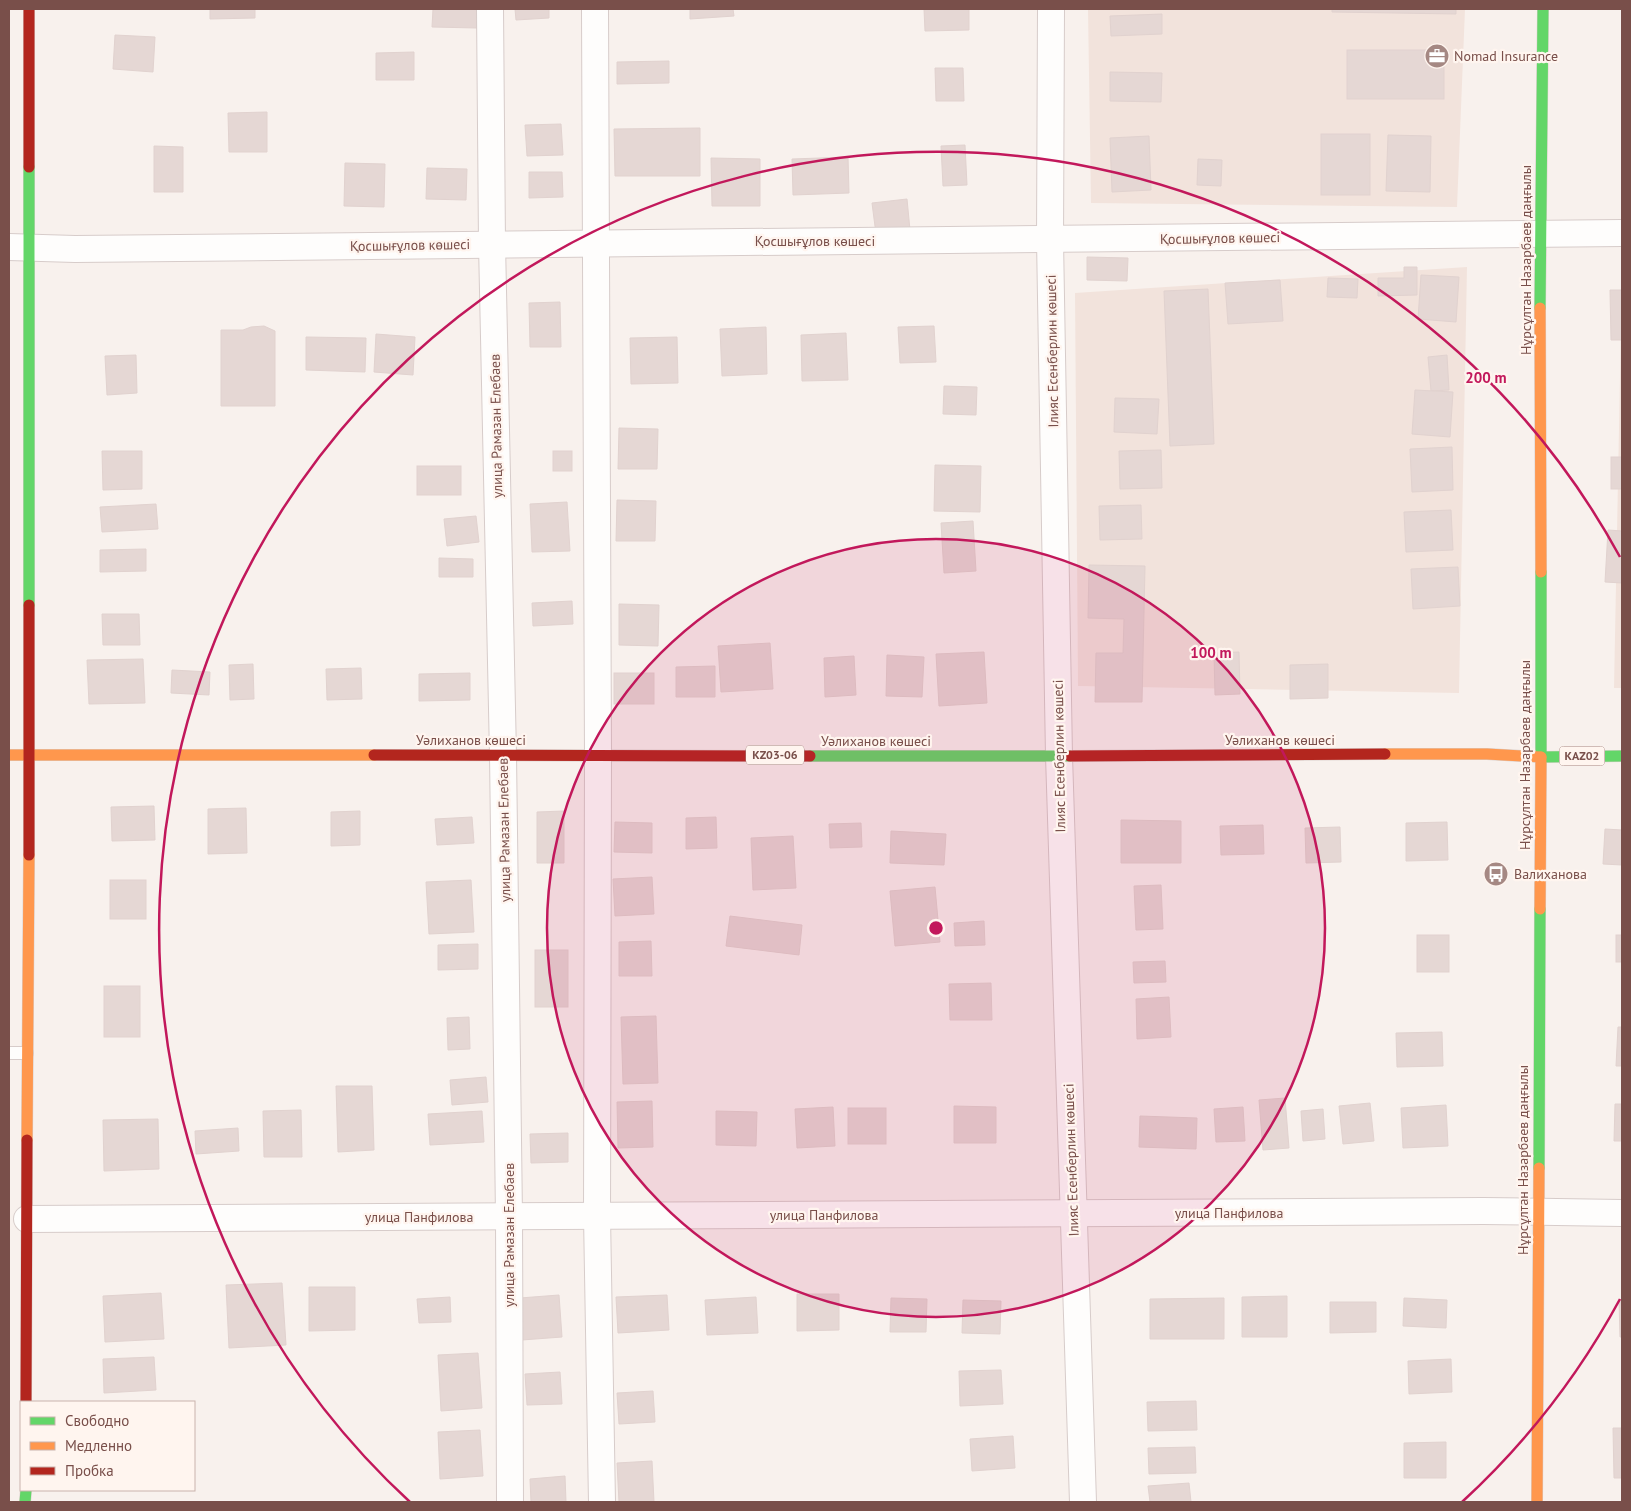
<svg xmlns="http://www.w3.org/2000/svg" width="1631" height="1511" font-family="'PT Sans',sans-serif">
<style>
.residential{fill:#f2e3dc}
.building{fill:#e5d7d4;stroke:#e1d2cf}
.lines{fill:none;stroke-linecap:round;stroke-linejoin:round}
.lane-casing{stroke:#d7ccca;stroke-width:14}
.street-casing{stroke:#d7ccca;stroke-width:28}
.fast-casing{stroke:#d9ceca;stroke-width:12}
.slow-casing{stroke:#d9ceca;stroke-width:12}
.jam-casing{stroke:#d9ceca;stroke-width:12}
.lane{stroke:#fefdfc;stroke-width:12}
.street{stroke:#fefdfc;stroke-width:26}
.fast{stroke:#63d668;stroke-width:11}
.slow{stroke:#ff974d;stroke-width:11}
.jam{stroke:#b3261e;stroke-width:11}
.ring{fill:none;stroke:#c2185b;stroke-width:2.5}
.labels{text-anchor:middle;stroke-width:4.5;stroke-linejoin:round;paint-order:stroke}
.shield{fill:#fff5ef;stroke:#a1817c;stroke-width:1}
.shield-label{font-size:12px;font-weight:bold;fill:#794f4a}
.poi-label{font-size:14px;fill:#794f4a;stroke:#fff5ef;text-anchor:start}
.street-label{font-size:14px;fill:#794f4a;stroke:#fff5ef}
.centre{fill:#c2185b;stroke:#fff5ef;stroke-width:2.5}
.ring-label{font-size:15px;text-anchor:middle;font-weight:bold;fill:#c2185b;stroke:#fff5ef;stroke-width:4.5;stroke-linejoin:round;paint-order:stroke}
</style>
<rect width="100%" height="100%" fill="#f8f1ed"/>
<g class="residential">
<path d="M1088,9H1465L1457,207L1091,203Z"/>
<path d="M1467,267L1459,693L1078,686L1075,293Z"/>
<path d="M1622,273V688H1614Z"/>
</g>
<g class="building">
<path d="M210,9H255V18L210,19Z"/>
<path d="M433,9H477V28L432,27Z"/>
<path d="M515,9H549V18L516,20Z"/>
<path d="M690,9H733L734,16L690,19Z"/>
<path d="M924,9H969V30L925,31Z"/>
<path d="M1332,9H1456V14L1332,12Z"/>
<path d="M1162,14V34L1111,36L1110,16Z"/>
<path d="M115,35L155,37L153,72L113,69Z"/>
<rect x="1347" y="50" width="97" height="49"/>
<path d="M414,52V80H376V53Z"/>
<path d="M669,61V83L617,84V62Z"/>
<path d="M935,68H963L964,101H936Z"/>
<path d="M1110,72L1162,73L1161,102L1110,101Z"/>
<path d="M267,112V152H229L228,113Z"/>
<path d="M561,124L563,155L527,156L525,125Z"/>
<path d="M700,128V176H615L614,129Z"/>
<rect x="1321" y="134" width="49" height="61"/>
<path d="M1388,135L1431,136L1430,192L1386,191Z"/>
<path d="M1149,136L1151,190L1112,192L1110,138Z"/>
<path d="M965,145L967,185L943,186L941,146Z"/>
<path d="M154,146L183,147V192H154Z"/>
<path d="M848,157L849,193L793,195L792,159Z"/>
<path d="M711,158L760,159V206H712Z"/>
<path d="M1198,159L1222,160L1221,186L1197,185Z"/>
<path d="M345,163L385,164L384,207L344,206Z"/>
<path d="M427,168L467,169L466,200L426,199Z"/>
<path d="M529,172H562L563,197L529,198Z"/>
<path d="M907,199L910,230L876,234L872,203Z"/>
<path d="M1087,257L1128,258L1127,281L1087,280Z"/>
<path d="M1404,267H1417V295L1378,296V278H1404Z"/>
<path d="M1421,275L1459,277L1456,322L1418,319Z"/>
<path d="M1328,278L1358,279L1357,298L1327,297Z"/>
<path d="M1280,280L1283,321L1228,324L1225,283Z"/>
<path d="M1208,289L1214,444L1170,446L1164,291Z"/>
<path d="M1610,290H1622V340H1611Z"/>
<path d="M560,302L561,347H530L529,303Z"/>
<path d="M264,326L275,331V406H221V330H243L251,327Z"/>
<path d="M934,326L936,362L900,363L898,327Z"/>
<path d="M766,327L767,374L722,376L720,329Z"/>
<path d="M846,333L848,380L802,381L801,335Z"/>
<path d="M376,334L415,337L413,375L374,372Z"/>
<path d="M306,337L366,338L365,372L306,370Z"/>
<path d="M677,337L678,383L631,384L630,338Z"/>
<path d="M136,355L137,393L107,395L105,356Z"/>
<path d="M1447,355L1449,390L1431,391L1428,357Z"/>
<path d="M944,386L977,387L976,415L943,414Z"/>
<path d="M1415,390L1453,392L1450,437L1412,434Z"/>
<path d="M1115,398L1159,399L1157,434L1114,432Z"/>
<path d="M619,428L658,429L657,469H618Z"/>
<path d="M1452,447L1453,490L1412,492L1410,449Z"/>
<path d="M1161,450L1162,488L1120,489L1119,451Z"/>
<path d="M102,451H142V489L103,490Z"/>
<rect x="553" y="451" width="19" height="20"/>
<rect x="1611" y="457" width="11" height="32"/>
<path d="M935,465L981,466L980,512L934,511Z"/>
<rect x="417" y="466" width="44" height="29"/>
<path d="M617,500L656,501L655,541H616Z"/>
<path d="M567,502L570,551L532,552L530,504Z"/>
<path d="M156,504L158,529L102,532L100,507Z"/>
<path d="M1141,505L1142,539L1100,540L1099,506Z"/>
<path d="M1451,510L1453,550L1406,552L1404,512Z"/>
<path d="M476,516L479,542L447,546L444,519Z"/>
<path d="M973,521L976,571L944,573L941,523Z"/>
<path d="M1608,530L1622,531V583L1605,582Z"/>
<path d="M146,549V571L100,572V550Z"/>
<path d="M439,558L473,559V577H439Z"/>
<path d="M1089,565L1145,566L1142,702H1095L1096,653H1123L1124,619L1088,618Z"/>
<path d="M1458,567L1460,606L1413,609L1411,569Z"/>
<path d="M572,601L573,624L533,626L532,603Z"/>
<path d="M619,604L659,605L658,646L619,645Z"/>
<path d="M102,614H139L140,645H103Z"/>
<path d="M770,643L773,689L721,692L718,646Z"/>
<path d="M984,652L987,703L939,706L936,654Z"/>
<path d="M1239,652L1240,694L1215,695L1214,653Z"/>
<path d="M887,655L924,657L922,697L886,696Z"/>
<path d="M854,656L856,695L825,697L824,658Z"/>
<path d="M143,659L145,703L89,704L87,660Z"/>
<path d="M253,664L254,699L230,700L229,665Z"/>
<path d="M1328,664V698L1290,699V665Z"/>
<path d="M715,666V697H676V667Z"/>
<path d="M361,668L362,699L327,700L326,669Z"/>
<path d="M172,670L210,672L209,695L171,693Z"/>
<path d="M470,673V700L419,701V674Z"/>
<rect x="614" y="673" width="40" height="31"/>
<path d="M154,806L155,840L112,841L111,807Z"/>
<path d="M246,808L247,853L208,854V809Z"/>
<path d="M360,811V845L331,846V812Z"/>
<path d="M564,811V863H537V812Z"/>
<path d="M472,817L474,843L437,845L435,819Z"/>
<path d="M716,817L717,848L686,849V818Z"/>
<path d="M1121,820L1181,821V863H1121Z"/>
<path d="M615,822L652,823V853L614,852Z"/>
<path d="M1447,822L1448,860L1406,861V823Z"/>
<path d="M861,823L862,847L830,848L829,824Z"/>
<path d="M1263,825L1264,854L1221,855L1220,826Z"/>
<path d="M1340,827L1341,862L1306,863L1305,828Z"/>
<path d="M1605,829L1622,830V865L1603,864Z"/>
<path d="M891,831L946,834L944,865L890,863Z"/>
<path d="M793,836L796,888L753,890L751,838Z"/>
<path d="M652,877L654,914L615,916L613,879Z"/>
<rect x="110" y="880" width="36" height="39"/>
<path d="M471,880L474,932L429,934L426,882Z"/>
<path d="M1161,885L1163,929L1136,930L1134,886Z"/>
<path d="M935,887L940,942L895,946L890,891Z"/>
<path d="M730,916L802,925L799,955L726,946Z"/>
<path d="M984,921L985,945L955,946L954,923Z"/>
<rect x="1417" y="935" width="32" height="37"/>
<rect x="1616" y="935" width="6" height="27"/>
<path d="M651,941L652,976H619V942Z"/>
<path d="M478,944V969L438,970V945Z"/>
<rect x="535" y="950" width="33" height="57"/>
<path d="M1165,961L1166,982L1134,983L1133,962Z"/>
<path d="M991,983L992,1020H950L949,984Z"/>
<rect x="104" y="986" width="36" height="51"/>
<path d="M1169,997L1171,1037L1137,1039L1136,999Z"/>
<path d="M656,1016L658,1083L623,1084L621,1017Z"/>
<path d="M469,1017L470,1049L448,1050L447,1018Z"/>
<path d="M1618,1027H1622V1066H1616Z"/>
<path d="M1442,1032L1443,1066L1397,1067L1396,1033Z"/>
<path d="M486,1077L488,1102L452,1105L450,1080Z"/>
<path d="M336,1086H372L374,1150L338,1152Z"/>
<path d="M1285,1098L1289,1148L1263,1150L1259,1100Z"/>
<path d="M652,1101L653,1147L618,1148L617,1102Z"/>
<path d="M1370,1103L1374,1141L1343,1144L1339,1106Z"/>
<path d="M1615,1104H1622V1141H1614Z"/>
<path d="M1446,1105L1448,1146L1403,1148L1401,1108Z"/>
<path d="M954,1106L996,1107V1143H954Z"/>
<path d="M833,1107L835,1146L797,1148L795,1109Z"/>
<path d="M1243,1107L1245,1141L1216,1142L1214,1109Z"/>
<rect x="848" y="1108" width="38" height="36"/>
<path d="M1323,1109L1325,1139L1303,1141L1301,1111Z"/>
<path d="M301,1110L302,1157H264L263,1111Z"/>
<path d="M482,1111L484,1142L430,1145L428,1114Z"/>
<path d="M716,1111L757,1112L756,1146L716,1145Z"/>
<path d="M1140,1116L1197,1118L1196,1149L1139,1147Z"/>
<path d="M158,1119L159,1169L104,1171L103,1120Z"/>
<path d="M238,1128L239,1151L196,1154L195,1131Z"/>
<path d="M568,1133V1162L531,1163L530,1134Z"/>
<path d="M282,1283L286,1345L229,1348L226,1285Z"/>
<path d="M309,1287H355V1330L309,1331Z"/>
<path d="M161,1293L164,1339L105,1342L103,1296Z"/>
<path d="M797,1294H839V1330L797,1331Z"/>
<path d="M559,1295L562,1337L522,1340L520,1298Z"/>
<path d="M667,1295L669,1330L618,1333L616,1297Z"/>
<path d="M1287,1296V1337H1242V1297Z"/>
<path d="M450,1297L451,1322L419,1323L417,1299Z"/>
<path d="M756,1297L758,1333L707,1335L705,1300Z"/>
<path d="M891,1298L927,1299L926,1332H890Z"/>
<path d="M1224,1298V1339H1150V1299Z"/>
<path d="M1404,1298L1447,1300L1446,1328L1403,1326Z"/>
<path d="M963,1300L1001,1301L1000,1334L962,1333Z"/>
<path d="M1619,1300H1622V1337H1620Z"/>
<path d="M1330,1302H1376V1332L1330,1333Z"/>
<path d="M478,1353L482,1408L441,1411L438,1355Z"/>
<path d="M154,1357L156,1390L104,1393L103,1359Z"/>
<path d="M1451,1359L1452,1392L1409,1394L1408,1361Z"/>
<path d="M1001,1370L1003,1404L960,1406L959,1371Z"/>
<path d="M560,1372L562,1404L527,1405L525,1374Z"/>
<path d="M653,1391L655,1422L619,1424L617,1393Z"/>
<path d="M1196,1401L1197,1430L1148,1431L1147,1402Z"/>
<path d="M1613,1428H1622V1478H1614Z"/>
<path d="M480,1430L483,1476L440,1479L438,1432Z"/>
<path d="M1013,1436L1015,1468L972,1471L970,1439Z"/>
<path d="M1446,1442V1478H1404V1443Z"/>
<path d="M1195,1447L1196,1473L1149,1474L1148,1448Z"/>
<path d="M652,1461L654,1502H619L617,1463Z"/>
<path d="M565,1476L566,1502H531L530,1479Z"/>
<path d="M1189,1483L1191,1502H1150L1148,1486Z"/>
</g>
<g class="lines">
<defs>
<path id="lane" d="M9,1053H27"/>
<g id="street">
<path d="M490,9L492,244L503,755L509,1216L510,1502"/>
<path d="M595,9L598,755L597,1216L602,1502"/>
<path d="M1051,9L1050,240L1059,756L1083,1502"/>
<path d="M9,247L75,249L1622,233"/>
<path d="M27,1219L1483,1211L1622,1213"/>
</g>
<g id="fast">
<path d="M29,167V605"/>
<path d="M1540,308L1543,9"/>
<path d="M1541,572V757L1622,756"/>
<path d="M810,756H1070"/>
<path d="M1539,1168L1540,909"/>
<path d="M25,1502L26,1490"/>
</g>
<g id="slow">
<path d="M1540,308L1541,572"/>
<path d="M1385,754H1487L1541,757"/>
<path d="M9,755H374"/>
<path d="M1540,909L1541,757"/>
<path d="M27,1140L29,855"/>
<path d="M1537,1502L1539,1168"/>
</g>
<g id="jam">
<path d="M29,9V167"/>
<path d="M374,755L810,756"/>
<path d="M1070,756L1385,754"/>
<path d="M29,855V605"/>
<path d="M26,1402L27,1140"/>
</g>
</defs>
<use href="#lane" class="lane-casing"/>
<use href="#street" class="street-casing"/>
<use href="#fast" class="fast-casing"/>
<use href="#slow" class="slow-casing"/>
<use href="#jam" class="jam-casing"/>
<use href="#lane" class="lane"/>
<use href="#street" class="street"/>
<use href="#fast" class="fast"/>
<use href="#slow" class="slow"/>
<use href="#jam" class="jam"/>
</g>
<circle cx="936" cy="928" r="389" fill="#c2185b" fill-opacity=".12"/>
<g class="ring">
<circle cx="936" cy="928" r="389"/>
<path d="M1620 1299A778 778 0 0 1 1462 1502M410 1502A778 778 0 1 1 1620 557"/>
</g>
<defs>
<symbol id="office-disc" viewBox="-11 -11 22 22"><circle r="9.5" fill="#a58883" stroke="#fff5ef"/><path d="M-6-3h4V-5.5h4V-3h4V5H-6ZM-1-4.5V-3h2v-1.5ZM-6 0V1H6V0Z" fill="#fff"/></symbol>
<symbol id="bus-disc" viewBox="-11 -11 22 22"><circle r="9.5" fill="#a58883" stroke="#fff5ef"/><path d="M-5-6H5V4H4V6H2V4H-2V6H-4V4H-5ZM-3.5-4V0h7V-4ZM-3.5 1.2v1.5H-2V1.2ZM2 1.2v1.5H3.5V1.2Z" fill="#fff"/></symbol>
</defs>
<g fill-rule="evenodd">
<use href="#office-disc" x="1423" y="42" width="28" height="28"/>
<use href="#bus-disc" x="1482" y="860" width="28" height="28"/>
</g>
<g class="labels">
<g class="shield">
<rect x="746" y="745.5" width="58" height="19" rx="4"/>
<rect x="1559.5" y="746.5" width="45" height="19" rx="4"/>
</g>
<g class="shield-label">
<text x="775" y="759">KZ03-06</text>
<text x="1582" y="760">KАZ02</text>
</g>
<g class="poi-label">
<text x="1454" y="61">Nomad Insurance</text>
<text x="1514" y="879">Валиханова</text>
</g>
<g class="street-label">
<text transform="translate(1220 238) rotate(-1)" y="5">Қосшығұлов көшесі</text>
<text x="815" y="246">Қосшығұлов көшесі</text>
<text transform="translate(410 245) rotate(-1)" y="5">Қосшығұлов көшесі</text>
<text transform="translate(1526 260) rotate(-90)" y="5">Нұрсұлтан Назарбаев даңғылы</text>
<text transform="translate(1052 351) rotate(-91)" y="5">Ілияс Есенберлин көшесі</text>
<text transform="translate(496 426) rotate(-91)" y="5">улица Рамазан Елебаев</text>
<text x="471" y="745">Уәлиханов көшесі</text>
<text x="1280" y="745">Уәлиханов көшесі</text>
<text x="876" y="746">Уәлиханов көшесі</text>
<text transform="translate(1525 755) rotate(-90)" y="5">Нұрсұлтан Назарбаев даңғылы</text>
<text transform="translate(1059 756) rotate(-91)" y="5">Ілияс Есенберлин көшесі</text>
<text transform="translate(504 830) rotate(-91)" y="5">улица Рамазан Елебаев</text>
<text transform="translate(1071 1160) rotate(-92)" y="5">Ілияс Есенберлин көшесі</text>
<text transform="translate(1523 1160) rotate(-90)" y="5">Нұрсұлтан Назарбаев даңғылы</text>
<text x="1229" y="1218">улица Панфилова</text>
<text x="824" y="1220">улица Панфилова</text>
<text x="419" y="1222">улица Панфилова</text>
<text transform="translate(509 1235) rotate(-90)" y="5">улица Рамазан Елебаев</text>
</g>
</g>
<circle cx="936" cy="928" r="8" class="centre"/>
<g class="ring-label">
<text x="1486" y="383">200 m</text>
<text x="1211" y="658">100 m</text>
</g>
<rect width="1631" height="1511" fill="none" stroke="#794f4a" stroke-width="20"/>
<rect x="20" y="1401" width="175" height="90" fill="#fff5ef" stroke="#c9b3ad"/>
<rect x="30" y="1417" width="25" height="8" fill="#63d668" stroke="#c9b3ad"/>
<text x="65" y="1426" font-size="15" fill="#794f4a">Свободно</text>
<rect x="30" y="1442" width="25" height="8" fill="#ff974d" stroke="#c9b3ad"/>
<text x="65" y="1451" font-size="15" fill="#794f4a">Медленно</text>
<rect x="30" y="1467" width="25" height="8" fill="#b3261e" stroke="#c9b3ad"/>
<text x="65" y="1476" font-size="15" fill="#794f4a">Пробка</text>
</svg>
